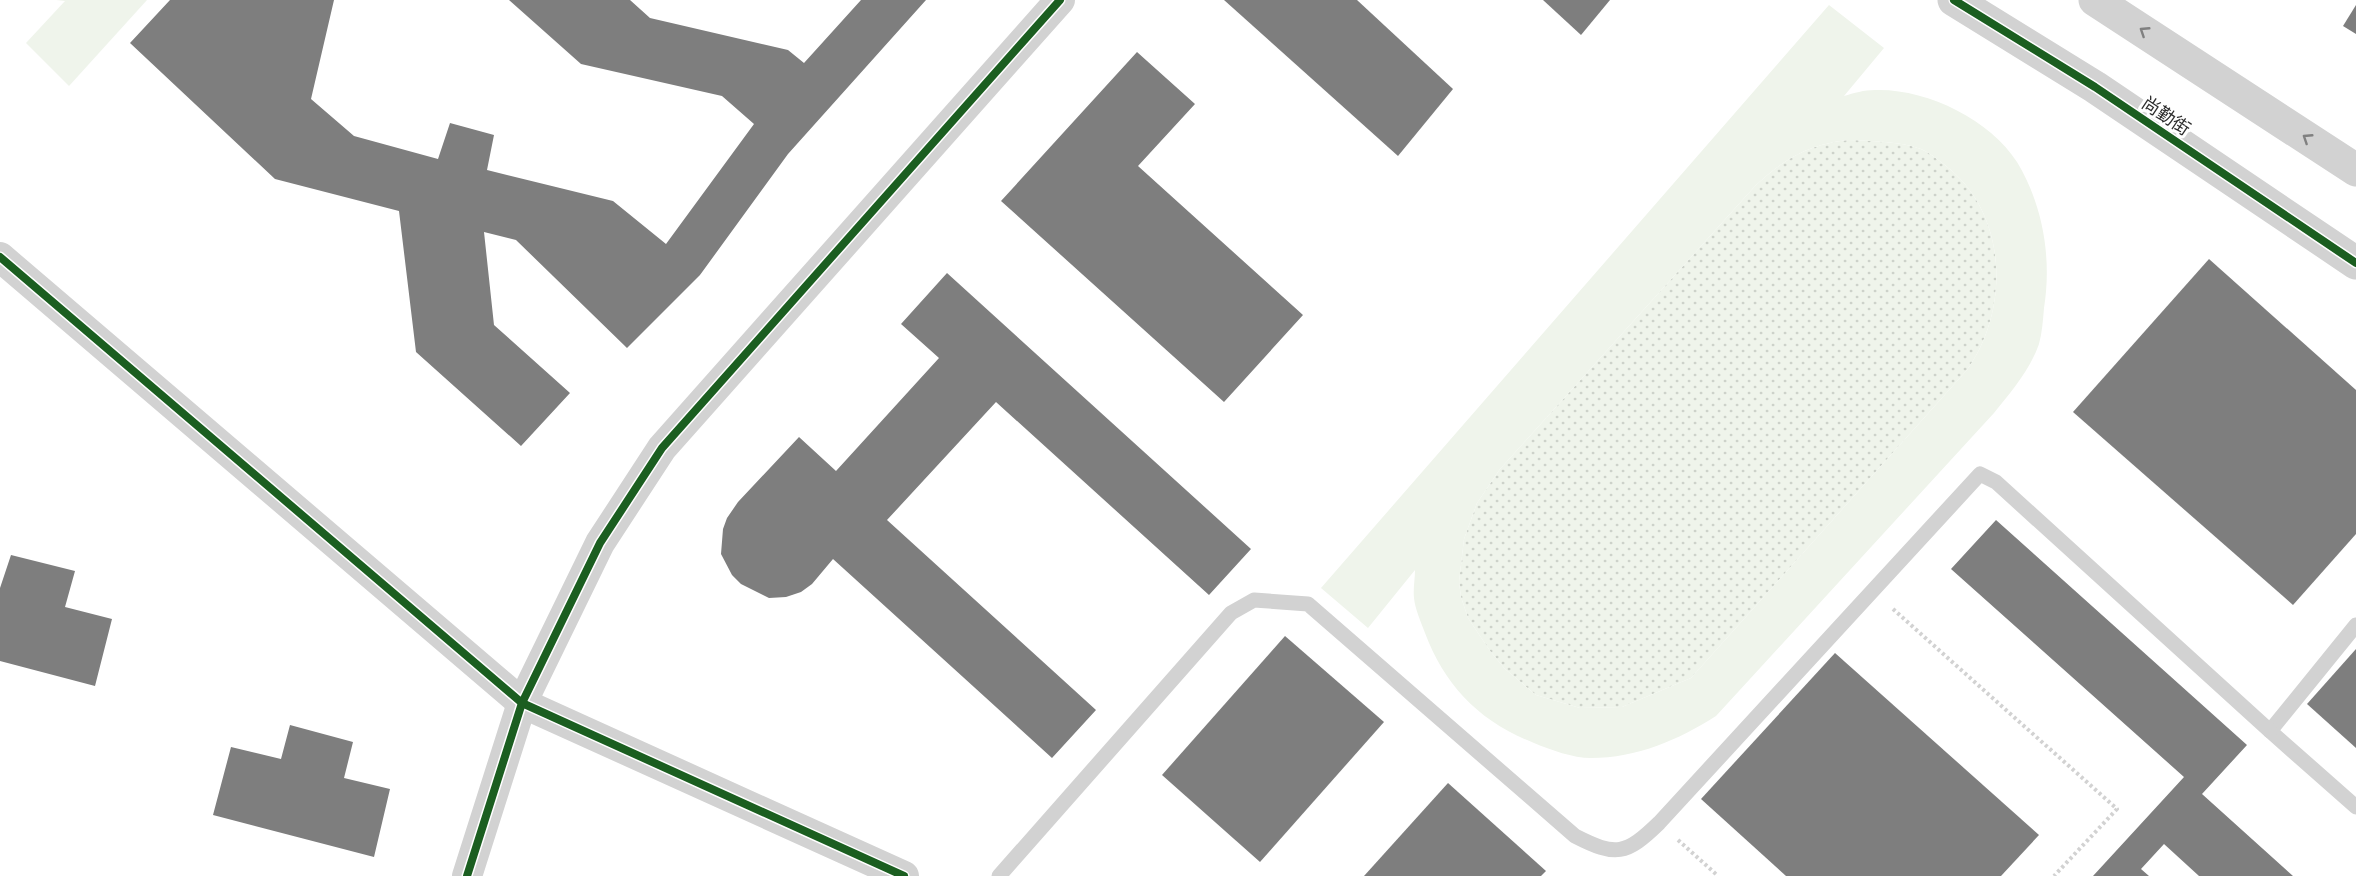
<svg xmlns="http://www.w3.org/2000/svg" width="2356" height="876" font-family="Poppins,'Noto Sans SC',sans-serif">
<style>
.grass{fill:url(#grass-dots)}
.park{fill:#eff4eb;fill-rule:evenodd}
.building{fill:#7e7e7e}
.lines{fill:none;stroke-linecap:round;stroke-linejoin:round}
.path{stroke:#d2d2d2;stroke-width:4;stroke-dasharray:3 3;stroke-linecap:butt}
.service{stroke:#d2d2d2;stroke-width:15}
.minor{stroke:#d2d2d2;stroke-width:30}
.tertiary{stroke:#d2d2d2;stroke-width:33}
.cycleway-casing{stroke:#fff;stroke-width:11}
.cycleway{stroke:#1b5e20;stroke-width:8}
.oneway{stroke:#808080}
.labels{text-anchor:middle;stroke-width:6;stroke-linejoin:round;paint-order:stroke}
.street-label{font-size:18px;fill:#2d2d2d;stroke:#fff}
</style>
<defs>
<pattern id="grass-dots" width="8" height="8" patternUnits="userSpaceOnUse" patternTransform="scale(1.5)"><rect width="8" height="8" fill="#eff4eb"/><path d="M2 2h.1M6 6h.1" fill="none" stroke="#cdd2ca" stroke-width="1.8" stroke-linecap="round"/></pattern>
</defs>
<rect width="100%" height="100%" fill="#fff"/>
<path class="grass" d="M1848,140C1872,141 1898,141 1921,149C1932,154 1941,162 1951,170C2008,219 2009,311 1967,370L1691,678L1622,707L1580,708L1536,695L1505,669L1490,651L1468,618L1461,597L1459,582L1464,539L1477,503L1500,469L1756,185C1786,158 1807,145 1848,140Z"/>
<g class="park">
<path d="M56,0H147L69,86L26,43L65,1Z"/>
<path d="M1829,5L1884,48L1844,96C1854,93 1864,90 1875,90C1925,88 1990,119 2017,162C2043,205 2052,258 2044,308C2043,320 2042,333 2039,344C2030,370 2011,392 1994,413L1716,716C1678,740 1637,758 1591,758C1573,758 1551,750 1534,743C1480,722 1445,686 1425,633C1421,622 1415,609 1414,598C1413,589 1415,579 1415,570L1368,628L1321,588ZM1848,140C1872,141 1898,141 1921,149C1932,154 1941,162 1951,170C2008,219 2009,311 1967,370L1691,678L1622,707L1580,708L1536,695L1505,669L1490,651L1468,618L1461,597L1459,582L1464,539L1477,503L1500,469L1756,185C1786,158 1807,145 1848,140Z"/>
</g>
<g class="building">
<path d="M170,0H334L311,99L354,136L438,159L450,123L494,135L487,170L613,201L666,244L754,124L722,96L581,64L509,0H630L650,18L788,50L804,63L861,0H926L788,154L700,275L627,348L516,240L484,232L494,325L570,393L521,446L416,352L399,211L275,179L130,43Z"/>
<path d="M1224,0H1357L1453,89L1398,156Z"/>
<path d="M1543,0H1610L1581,35Z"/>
<path d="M2356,5V34L2343,26Z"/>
<path d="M1137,52L1195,104L1138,166L1303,315L1224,402L1001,201Z"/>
<path d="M2209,259L2356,390V534L2293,605L2073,412Z"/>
<path d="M947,273L1251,549L1209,595L996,402L887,520L1096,710L1052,758L833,559L812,584L801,592L786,597L769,598L741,584L732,575L721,554L723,529L727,518L738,502L799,437L836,471L939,358L901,324Z"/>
<path d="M1996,520L2247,745L2202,794L2293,876H2199L2164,844L2141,869L2149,876H2093L2184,777L1951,569Z"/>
<path d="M11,555L75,571L65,607L112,619L95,686L0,661V588Z"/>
<path d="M1285,636L1384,722L1260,862L1162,775Z"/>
<path d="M2356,649V748L2307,704Z"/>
<path d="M1835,653L2039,835L2001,876H1786L1701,799Z"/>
<path d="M290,725L353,742L344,778L390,789L374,857L213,815L231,747L281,759Z"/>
<path d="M1448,783L1546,871L1541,876H1364Z"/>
</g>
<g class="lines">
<g class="path">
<path d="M1893,609L2117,809L2054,876"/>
<path d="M1678,840L1718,876"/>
</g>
<g class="service">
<path d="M2356,625L2270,731L2356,807"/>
<path d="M999,876L1231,613L1254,600L1308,604L1575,836C1616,857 1626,855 1659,823L1980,474L1996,482L2270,731"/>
</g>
<g class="minor">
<path d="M0,257L522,703L904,876"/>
<path d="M467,876L522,703L600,543L662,448L1060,0"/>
</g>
<g class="tertiary">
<path d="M1954,0L2095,87L2356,263"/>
<path d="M2095,0L2356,170"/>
</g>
<defs>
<g id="cycleway">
<path d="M1954,0L2095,87L2356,263"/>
<path d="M0,257L522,703L904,876"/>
<path d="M467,876L522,703L600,543L662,448L1060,0"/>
</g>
</defs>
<use href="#cycleway" class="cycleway-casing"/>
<use href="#cycleway" class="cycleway"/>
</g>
<defs><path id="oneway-chevron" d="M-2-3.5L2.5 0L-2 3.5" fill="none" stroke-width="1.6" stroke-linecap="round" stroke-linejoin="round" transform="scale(1.5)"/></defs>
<g class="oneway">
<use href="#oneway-chevron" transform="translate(2144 31) rotate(-147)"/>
<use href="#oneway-chevron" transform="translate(2307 138) rotate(-147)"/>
</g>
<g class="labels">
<g class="street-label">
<text transform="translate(2166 116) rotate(34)" y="6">尚勤街</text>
</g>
</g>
</svg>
